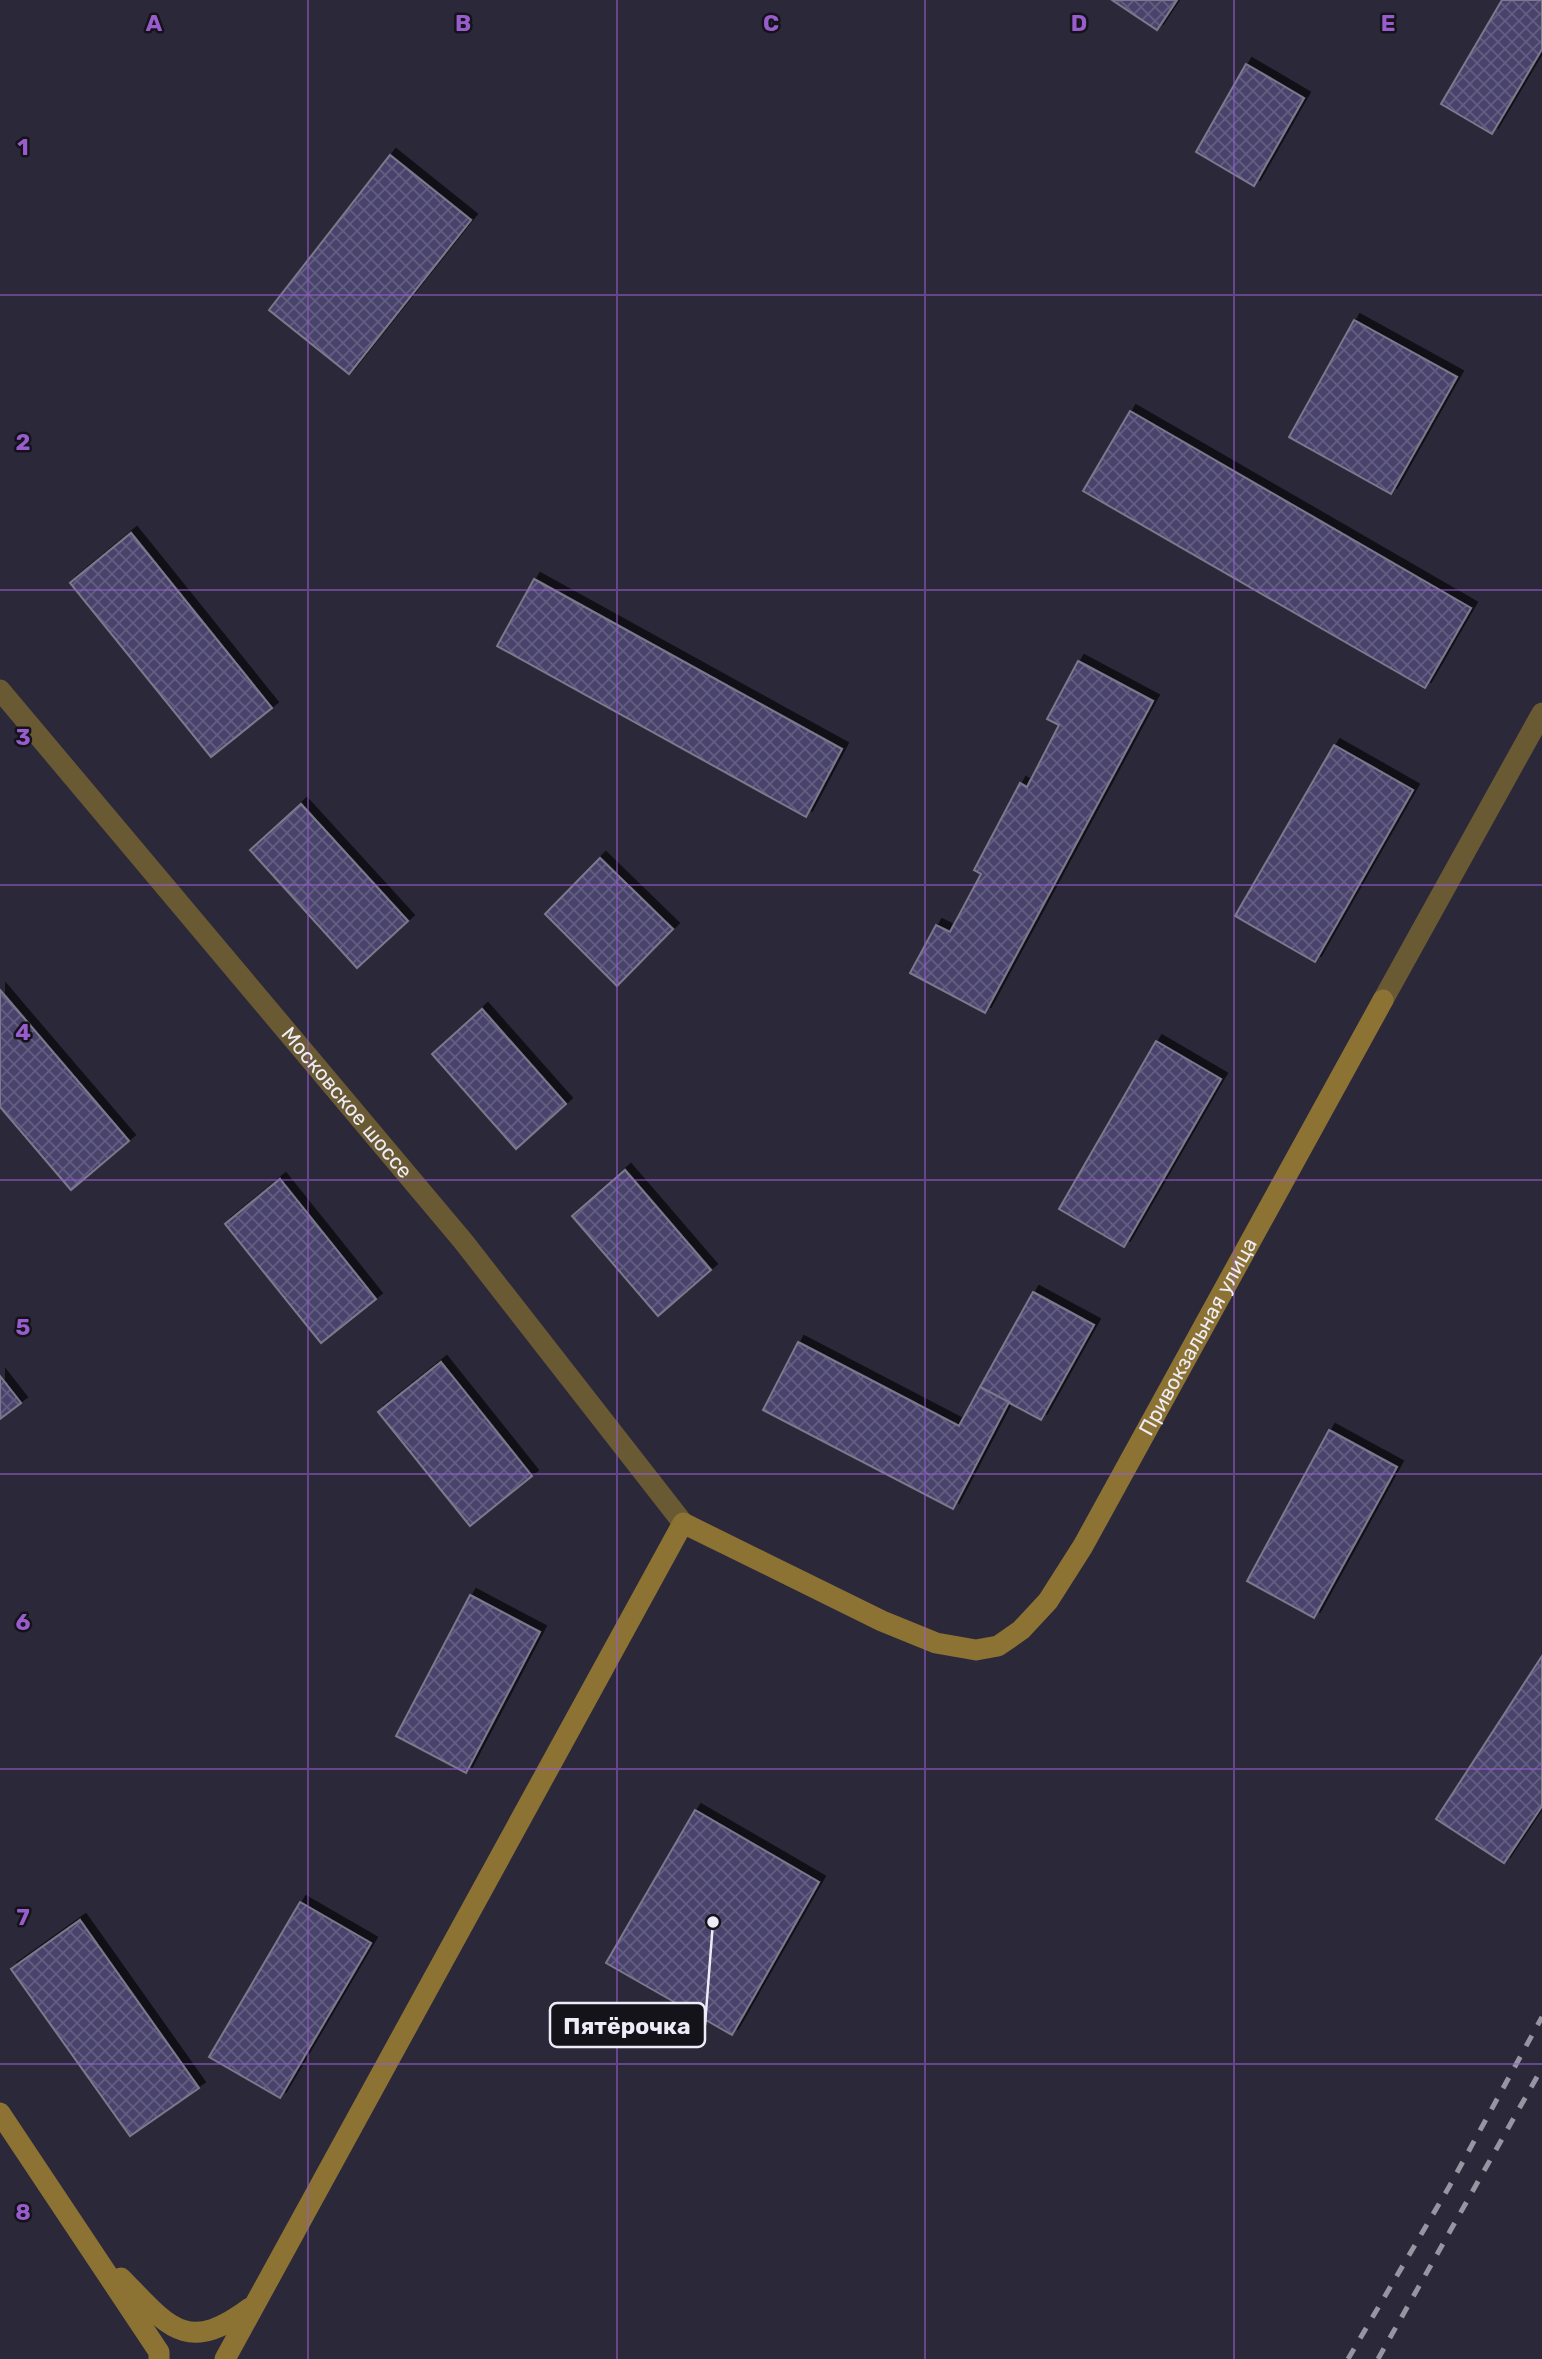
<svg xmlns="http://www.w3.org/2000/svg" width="1542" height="2359" font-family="Rubik,sans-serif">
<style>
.building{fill:url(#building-cross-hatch);stroke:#7c798d;stroke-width:2;filter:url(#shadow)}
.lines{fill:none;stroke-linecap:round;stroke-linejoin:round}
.street{stroke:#695a34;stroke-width:21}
.secondary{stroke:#8c7334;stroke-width:21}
.rail{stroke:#9795a2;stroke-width:5;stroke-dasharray:12 12;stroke-linecap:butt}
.grid{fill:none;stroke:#985ccd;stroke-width:2;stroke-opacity:0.55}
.labels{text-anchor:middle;stroke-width:5;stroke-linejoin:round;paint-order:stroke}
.street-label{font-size:21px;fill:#edecf7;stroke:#14131a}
.grid-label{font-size:23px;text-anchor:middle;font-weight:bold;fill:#985ccd;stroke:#14131a;stroke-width:5;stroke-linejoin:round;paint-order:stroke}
.leader{fill:none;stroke:#edecf7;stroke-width:2.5}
.callout-dot{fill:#edecf7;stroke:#14131a;stroke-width:2.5}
.callout{fill:#14131a;stroke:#edecf7;stroke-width:2.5}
.callout-label{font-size:23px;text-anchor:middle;font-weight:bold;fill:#edecf7}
</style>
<defs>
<pattern id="building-cross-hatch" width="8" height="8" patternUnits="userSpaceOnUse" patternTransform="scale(1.75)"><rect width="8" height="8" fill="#49436b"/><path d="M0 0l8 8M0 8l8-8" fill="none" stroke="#645e81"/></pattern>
<filter id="shadow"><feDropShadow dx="6" dy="-6" stdDeviation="0" flood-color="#0009"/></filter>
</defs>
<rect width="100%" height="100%" fill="#2b2939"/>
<g class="building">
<path d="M1112,0H1177L1157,30Z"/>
<path d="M1502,0H1542V49L1492,134L1441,104Z"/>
<path d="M1246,64L1304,98L1254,186L1196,152Z"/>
<path d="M390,155L471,220L349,374L269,310Z"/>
<path d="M1354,320L1457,377L1391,494L1289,437Z"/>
<path d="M1130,411L1471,608L1425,688L1083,491Z"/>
<path d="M131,533L272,708L211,757L70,583Z"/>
<path d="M534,579L842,749L806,817L497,646Z"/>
<path d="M1078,661L1153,701L985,1013L910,973L936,925L950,932L981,874L974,870L1020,783L1027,787L1059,725L1047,719Z"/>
<path d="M1334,745L1413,790L1315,962L1235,916Z"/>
<path d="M301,804L408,921L357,968L250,850Z"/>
<path d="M600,858L673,929L617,986L545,914Z"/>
<path d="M0,990L129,1141L71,1190L0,1107Z"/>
<path d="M482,1009L566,1104L516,1149L432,1054Z"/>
<path d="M1156,1041L1221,1079L1124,1247L1059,1209Z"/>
<path d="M625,1170L711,1270L658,1316L572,1216Z"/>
<path d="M280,1179L376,1299L321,1343L225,1224Z"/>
<path d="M1033,1292L1094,1325L1041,1420L980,1387Z"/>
<path d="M798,1342L959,1426L980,1387L1009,1402L953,1509L763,1410Z"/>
<path d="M441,1362L532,1476L470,1526L378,1412Z"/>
<path d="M0,1376L21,1403L0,1419Z"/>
<path d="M1329,1430L1397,1467L1314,1618L1247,1581Z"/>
<path d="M470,1595L540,1632L466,1773L396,1736Z"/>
<path d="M1542,1656V1806L1504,1863L1436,1819Z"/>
<path d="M695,1810L819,1882L732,2035L606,1963Z"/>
<path d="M300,1902L371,1943L280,2098L209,2057Z"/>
<path d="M80,1920L199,2088L130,2136L11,1969Z"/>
</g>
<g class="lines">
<g class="street">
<path id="s1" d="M0,690L463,1241L683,1523"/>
<path d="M1383,1000L1542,713"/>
</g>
<g class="secondary">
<path d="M0,2113L159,2352V2359"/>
<path d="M121,2278C168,2326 186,2356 250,2308"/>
<path id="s2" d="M225,2359L683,1523L882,1621L936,1643L976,1650L998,1646L1021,1630L1048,1601L1083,1546L1383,1000"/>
</g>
<g class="rail">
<path d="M1348,2359L1449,2187L1542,2017"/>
<path d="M1378,2359L1542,2068"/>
</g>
</g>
<path class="grid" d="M308,0V2359M617,0V2359M925,0V2359M1234,0V2359M0,295H1542M0,590H1542M0,885H1542M0,1180H1542M0,1474H1542M0,1769H1542M0,2064H1542"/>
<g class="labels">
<g class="street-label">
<text dy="7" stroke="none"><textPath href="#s1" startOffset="539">Московское шоссе</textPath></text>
<text dy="7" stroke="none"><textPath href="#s2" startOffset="1668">Привокзальная улица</textPath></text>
</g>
</g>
<g class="grid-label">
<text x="154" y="31">A</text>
<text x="463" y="31">B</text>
<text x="771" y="31">C</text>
<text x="1079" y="31">D</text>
<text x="1388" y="31">E</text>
<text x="23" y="155">1</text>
<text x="23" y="450">2</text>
<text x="23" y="745">3</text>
<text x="23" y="1040">4</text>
<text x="23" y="1335">5</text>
<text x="23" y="1630">6</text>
<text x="23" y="1925">7</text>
<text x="23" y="2220">8</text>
</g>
<path class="leader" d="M713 1922L705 2025"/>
<circle class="callout-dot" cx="713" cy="1922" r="7"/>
<rect class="callout" x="550" y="2003" width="155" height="44" rx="7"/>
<g class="callout-label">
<text x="627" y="2034">Пятёрочка</text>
</g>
</svg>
